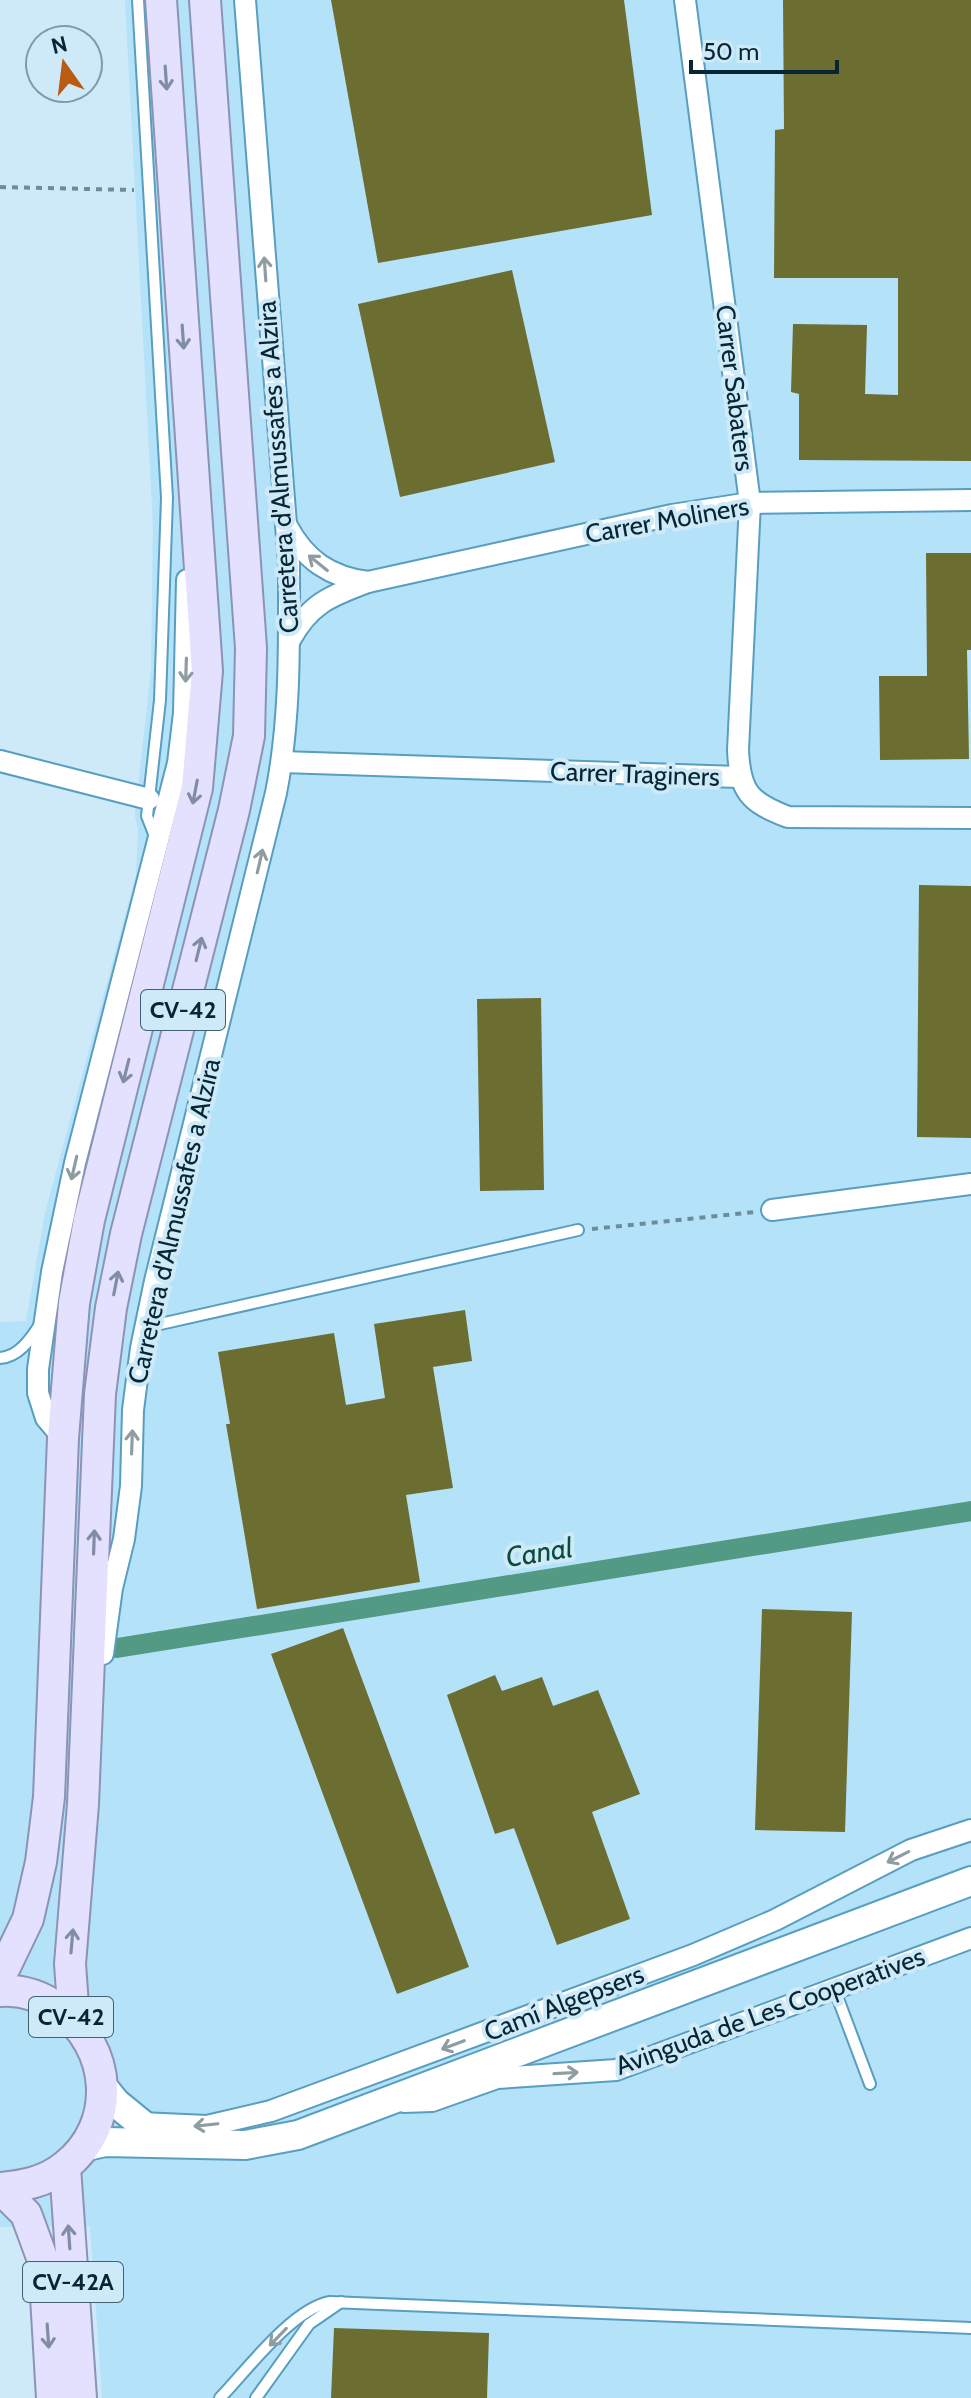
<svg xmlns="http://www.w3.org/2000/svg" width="971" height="2398" font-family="Cabin,sans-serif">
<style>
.built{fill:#b4e2f9}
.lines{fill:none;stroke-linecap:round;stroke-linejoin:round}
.canal{stroke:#529a83;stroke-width:20}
.building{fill:#6b6d31}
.service-casing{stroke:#589ebf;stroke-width:14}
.minor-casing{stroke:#589ebf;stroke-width:24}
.secondary-casing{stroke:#589ebf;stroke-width:32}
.primary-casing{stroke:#8b93b6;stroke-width:34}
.path{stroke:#6e8b99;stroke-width:4;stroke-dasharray:6 6;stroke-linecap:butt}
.service{stroke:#fff;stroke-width:10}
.minor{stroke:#fff;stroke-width:20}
.secondary{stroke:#fff;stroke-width:28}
.primary{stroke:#e4e1fe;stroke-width:30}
.oneway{stroke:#818da3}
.oneway2{stroke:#8f9da3}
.labels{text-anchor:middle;stroke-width:8;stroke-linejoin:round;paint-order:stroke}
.shield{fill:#cee9f7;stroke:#43606e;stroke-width:2}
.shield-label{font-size:24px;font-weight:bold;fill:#072633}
.street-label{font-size:26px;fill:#072633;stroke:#cee9f7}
.water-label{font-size:28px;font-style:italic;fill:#0a4a39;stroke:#cee9f7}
</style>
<rect width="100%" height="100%" fill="#cee9f7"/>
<path class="built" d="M125,0H971V2398H102L90,2226L0,2227V1322L26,1321L45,1213L136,875L138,830L135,816L151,670L153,525Z"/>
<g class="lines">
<path class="canal" d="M117,1648L971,1511"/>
</g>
<g class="building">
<path d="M331,0H624L652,215L378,263Z"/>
<path d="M783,0H971V461L799,460V394L791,392L793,324L867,325L865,394L898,395V278H774L775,130L784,129Z"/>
<path d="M512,270L555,462L400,497L358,304Z"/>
<path d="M926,553H971V650H967L969,759L880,760L879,676H927Z"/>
<path d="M919,885L971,886V1138L917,1137Z"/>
<path d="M541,998L544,1190L480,1191L477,999Z"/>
<path d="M465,1310L472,1361L433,1367L453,1488L406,1495L420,1582L257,1609L226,1424H230L218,1352L334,1333L346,1405L385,1398L374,1324Z"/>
<path d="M762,1609L852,1612L845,1832L755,1830Z"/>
<path d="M343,1628L469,1967L397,1994L271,1654Z"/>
<path d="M495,1675L502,1691L542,1677L553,1706L598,1690L640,1794L592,1812L630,1919L557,1945L514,1828L495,1834L447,1695Z"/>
<path d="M334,2328L489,2333L487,2398H331Z"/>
</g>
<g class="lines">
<defs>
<g id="service">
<path d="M138,0L167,498L160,700L147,816L156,839"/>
<path d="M147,1327L578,1230"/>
<path d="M0,1358C18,1357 30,1340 39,1326"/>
<path d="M834,1988L870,2084"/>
<path d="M220,2398C247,2370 292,2309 330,2302L971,2328"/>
<path d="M256,2398L309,2324L341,2302"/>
</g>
<g id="minor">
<path d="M685,0L750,503L738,750C740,792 749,802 788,817L971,818"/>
<path d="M287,526C305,560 330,577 368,582"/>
<path d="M290,640C310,603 331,596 368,582L672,515L750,503L971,500"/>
<path d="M0,761L149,799"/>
<path d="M282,762L739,777"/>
<path d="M772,1210L971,1184"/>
<path d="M63,1438L46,1418L38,1393V1369L52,1272L75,1163L178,763L184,713L187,580"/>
<path d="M103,1654L112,1588L124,1539L131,1486L133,1410L141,1348L155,1281L276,793C291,717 289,641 289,563L245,0"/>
<path d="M404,2102L432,2101L497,2078L616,2070L971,1938"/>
<path d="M141,2123L207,2126L271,2111L693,1955L775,1920L911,1850L971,1830"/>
</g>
<g id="secondary">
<path d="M103,2087L116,2103L165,2143"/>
<path d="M83,2147L105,2142L245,2145L298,2135L971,1881"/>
</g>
<g id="primary">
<path d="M0,1971L5,1967L28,1919L41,1862L49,1797L63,1438L74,1303L89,1220L197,788L207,671L161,0"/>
<path d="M0,1991C21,1989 41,1996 58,2008C112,2046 119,2125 64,2167C45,2182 23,2186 0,2188"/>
<path d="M74,2019L70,1964L83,1804L100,1394L111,1308L126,1234L234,810L249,736L251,648L205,0"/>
<path d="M65,2167L81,2398"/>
<path d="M0,2188L26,2214L44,2263L52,2398"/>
</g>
</defs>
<use href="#service" class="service-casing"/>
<use href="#minor" class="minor-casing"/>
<use href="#secondary" class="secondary-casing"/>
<use href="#primary" class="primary-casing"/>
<g class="path">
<path d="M0,187L134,190"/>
<path d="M592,1229L755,1212"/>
</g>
<use href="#service" class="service"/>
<use href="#minor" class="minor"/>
<use href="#secondary" class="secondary"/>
<use href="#primary" class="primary"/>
</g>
<defs><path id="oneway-shaft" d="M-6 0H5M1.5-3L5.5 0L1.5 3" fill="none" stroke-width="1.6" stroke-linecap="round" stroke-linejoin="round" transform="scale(2)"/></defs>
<g class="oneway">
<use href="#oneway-shaft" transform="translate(166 78) rotate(86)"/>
<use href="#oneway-shaft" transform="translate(183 337) rotate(86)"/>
<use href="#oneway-shaft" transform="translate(195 792) rotate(101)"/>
<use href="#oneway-shaft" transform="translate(199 949) rotate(-76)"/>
<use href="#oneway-shaft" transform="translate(126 1071) rotate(104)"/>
<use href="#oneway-shaft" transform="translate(116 1283) rotate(-79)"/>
<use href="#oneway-shaft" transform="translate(94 1542) rotate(-88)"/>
<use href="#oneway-shaft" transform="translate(72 1941) rotate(-85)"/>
<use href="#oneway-shaft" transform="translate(69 2237) rotate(-94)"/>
<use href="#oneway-shaft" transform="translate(48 2336) rotate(86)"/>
</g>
<g class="oneway2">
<use href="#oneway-shaft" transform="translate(265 269) rotate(-94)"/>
<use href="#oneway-shaft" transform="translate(318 563) rotate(-141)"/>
<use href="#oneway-shaft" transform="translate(186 670) rotate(92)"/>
<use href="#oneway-shaft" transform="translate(260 861) rotate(-77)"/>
<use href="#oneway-shaft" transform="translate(74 1168) rotate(103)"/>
<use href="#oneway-shaft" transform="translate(132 1442) rotate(-88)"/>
<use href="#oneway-shaft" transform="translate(898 1857) rotate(153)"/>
<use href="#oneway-shaft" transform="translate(453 2045) rotate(159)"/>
<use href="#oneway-shaft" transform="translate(566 2073) rotate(-3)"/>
<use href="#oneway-shaft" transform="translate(206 2125) rotate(174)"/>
<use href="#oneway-shaft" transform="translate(278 2337) rotate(134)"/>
</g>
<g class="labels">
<g class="shield">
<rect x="141" y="990" width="84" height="40" rx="6"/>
<rect x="29" y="1997" width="84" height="40" rx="6"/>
<rect x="23" y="2262" width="100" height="40" rx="6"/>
</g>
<g class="shield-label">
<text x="183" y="1018">CV-42</text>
<text x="71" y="2025">CV-42</text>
<text x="73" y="2290">CV-42A</text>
</g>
<g class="street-label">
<text transform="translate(735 388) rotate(83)" y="9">Carrer Sabaters</text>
<text transform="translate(278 467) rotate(-94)" y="9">Carretera d'Almussafes a Alzira</text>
<text transform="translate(667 520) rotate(-10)" y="9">Carrer Moliners</text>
<text transform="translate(635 774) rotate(2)" y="9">Carrer Traginers</text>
<text transform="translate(174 1221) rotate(-77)" y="9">Carretera d'Almussafes a Alzira</text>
<text transform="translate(564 2003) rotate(-21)" y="9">Camí Algepsers</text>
<text transform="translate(770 2011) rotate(-20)" y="9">Avinguda de Les Cooperatives</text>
</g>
<g class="water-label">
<text transform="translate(539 1552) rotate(-9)" y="10">Canal</text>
</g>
</g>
<g transform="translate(64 64) rotate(346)"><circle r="38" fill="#cee9f7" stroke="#7e9ba9" stroke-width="2"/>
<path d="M0-6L14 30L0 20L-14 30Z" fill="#ba5b13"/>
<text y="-12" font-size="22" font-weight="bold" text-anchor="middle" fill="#072633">N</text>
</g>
<path d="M691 60v12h146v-12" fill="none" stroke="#072633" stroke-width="4"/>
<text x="703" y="60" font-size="24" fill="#072633" stroke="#cee9f7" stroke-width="6" paint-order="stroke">50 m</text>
</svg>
